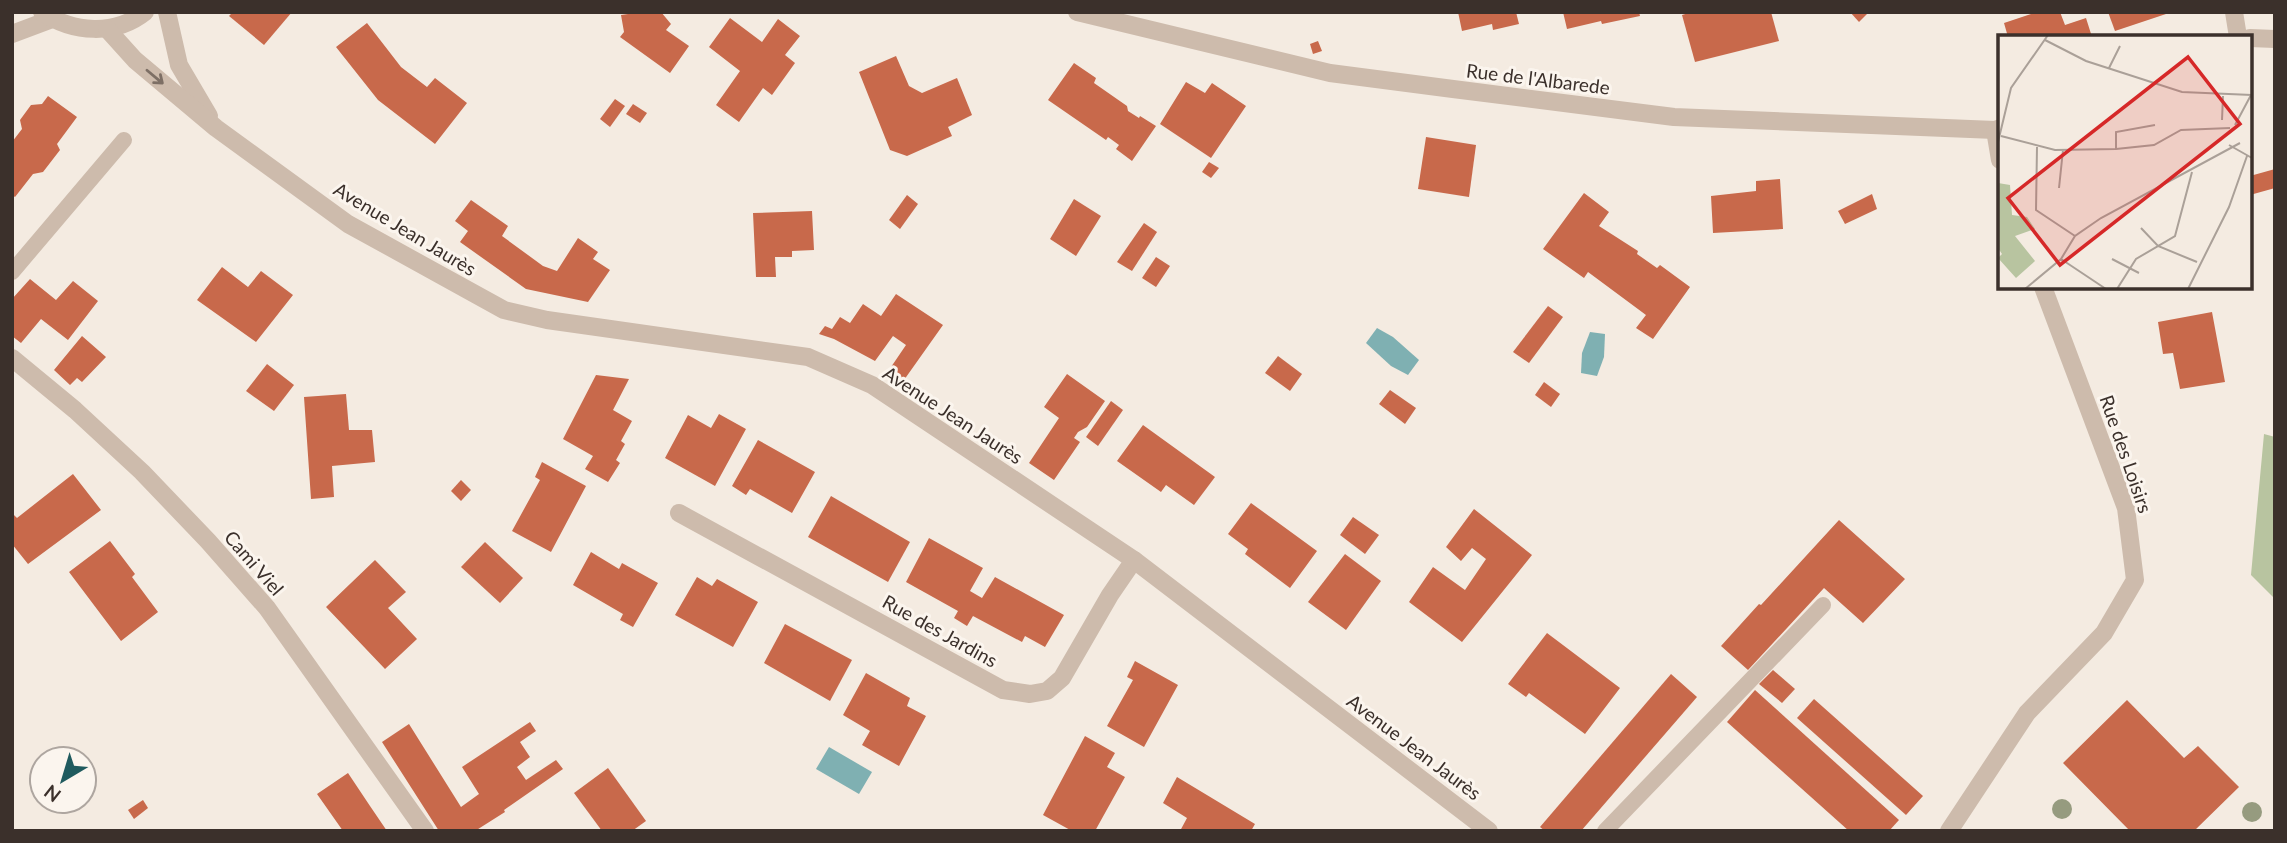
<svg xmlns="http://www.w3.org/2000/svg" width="2287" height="843" font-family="Lato,sans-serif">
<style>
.green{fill:#b8c4a0}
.water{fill:#7fb0b2}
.building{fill:#c8694b}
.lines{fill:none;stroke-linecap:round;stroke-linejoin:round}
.service{stroke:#cdbbac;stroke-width:16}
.minor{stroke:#cdbbac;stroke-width:18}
.tertiary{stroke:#cdbbac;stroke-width:18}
.tree{fill:#969b7f}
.oneway{stroke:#7d6f65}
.labels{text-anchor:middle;stroke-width:6;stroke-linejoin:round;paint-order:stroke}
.street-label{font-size:19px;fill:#3b302b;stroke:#fbf5ee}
.inset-road{fill:none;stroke:#aaa098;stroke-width:2}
.view{fill:#d62828;fill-opacity:0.15;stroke:#d62828;stroke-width:3.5}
.inset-edge{fill:none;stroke:#3b302b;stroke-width:3.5}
</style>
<rect width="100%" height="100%" fill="#f4ebe1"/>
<path class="green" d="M2264,434L2275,437V599L2251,575Z"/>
<g class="water">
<path d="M1377,328L1393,337L1419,360L1408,375L1391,366L1366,343Z"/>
<path d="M1590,332L1605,334L1604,357L1597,376L1581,373L1582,353Z"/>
<path d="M829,747L872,772L859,794L816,769Z"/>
</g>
<g class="building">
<path d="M233,12H292L264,45L229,16Z"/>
<path d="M628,12H661L671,24L666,30L689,46L670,73L620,37L624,32L621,15L628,14Z"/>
<path d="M1458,12H1516L1519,24L1493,30L1492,24L1462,31Z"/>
<path d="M1563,12H1639L1640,16L1602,24L1601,21L1567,29Z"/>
<path d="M1692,12H1771L1779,41L1695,62L1682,15Z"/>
<path d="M1850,12H1869L1859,22Z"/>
<path d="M2037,12H2060L2065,25L2086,18L2092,37H2008L2004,23Z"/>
<path d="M2108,12H2169V13L2115,31Z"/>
<path d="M730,18L762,42L778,19L800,36L785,55L795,63L772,95L763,88L739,122L716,105L740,71L709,47Z"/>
<path d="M367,23L401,67L427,87L435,78L467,103L435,144L378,100L336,47Z"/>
<path d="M1318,41L1322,51L1313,54L1310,44Z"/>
<path d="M896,56L909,86L922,93L957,78L972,115L948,127L952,136L907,156L890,150L859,72Z"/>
<path d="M1074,63L1096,78L1094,83L1127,106L1128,111L1139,118L1140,116L1156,126L1132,161L1116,149L1119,145L1108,137L1106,140L1048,100Z"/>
<path d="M1186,82L1205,93L1212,83L1246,106L1211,158L1160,124Z"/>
<path d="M48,96L77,117L57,144L60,150L43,172L33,174L15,197L12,195V142L22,129L20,120L31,105L42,104Z"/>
<path d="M615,99L625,106L610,127L600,119Z"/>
<path d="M633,104L647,113L640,123L626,114Z"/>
<path d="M1426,137L1476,145L1469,197L1418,189Z"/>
<path d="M1209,162L1219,168L1211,178L1202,172Z"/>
<path d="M2275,169V188L2250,195V176Z"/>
<path d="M1780,179L1783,229L1713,233L1711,196L1756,191V181Z"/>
<path d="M1584,193L1609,212L1599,226L1638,251L1637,254L1657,268L1660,265L1690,287L1653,339L1636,328L1646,315L1588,272L1584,278L1543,249Z"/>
<path d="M1872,194L1877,209L1845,224L1838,211Z"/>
<path d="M907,195L918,204L900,229L889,220Z"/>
<path d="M1074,199L1101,216L1076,256L1050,239Z"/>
<path d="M471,200L508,226L502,236L543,266L557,271L578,238L598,252L593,259L610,270L588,302L526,289L460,242L468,231L455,221Z"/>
<path d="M812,211L814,250L792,251V257H775L776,277H756L753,213Z"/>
<path d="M1144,223L1157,232L1132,271L1117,262Z"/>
<path d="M1156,257L1170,266L1156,287L1142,278Z"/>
<path d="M222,267L248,287L261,271L293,295L256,342L197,300Z"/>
<path d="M30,279L56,300L73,281L98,301L68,340L41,319L21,343L12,336V299Z"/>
<path d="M896,294L943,325L904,380L889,370L906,345L893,336L875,361L834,339L819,334L825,326L832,329L840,317L850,323L863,304L881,316Z"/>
<path d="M1548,306L1563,317L1529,363L1513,352Z"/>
<path d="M2212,312L2225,382L2180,389L2173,353L2163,354L2158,322Z"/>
<path d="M82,336L106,357L82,382L77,378L70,385L54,370Z"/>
<path d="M1278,356L1302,374L1290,391L1265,373Z"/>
<path d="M267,364L294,385L274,411L246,391Z"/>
<path d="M1067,374L1105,401L1087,427L1078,432L1074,438L1080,442L1054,480L1029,463L1059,418L1044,407Z"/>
<path d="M596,375L629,379L613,410L632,421L621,441L625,444L616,460L620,463L608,482L585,469L593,456L563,439Z"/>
<path d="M1544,382L1560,394L1551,407L1535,395Z"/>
<path d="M1390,390L1416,408L1405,424L1379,404Z"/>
<path d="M346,394L349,430H372L375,462L332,466L334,497L311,499L304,397Z"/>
<path d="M1111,401L1123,410L1098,446L1086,437Z"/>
<path d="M719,414L746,429L715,486L665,458L688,415L711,428Z"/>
<path d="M1143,425L1215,477L1194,505L1166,485L1161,492L1117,461Z"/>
<path d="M758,440L815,472L792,513L750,489L746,495L732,486Z"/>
<path d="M542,462L586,486L551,552L512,531L540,480L535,477Z"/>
<path d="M73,474L101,510L28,564L12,544V513L17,518Z"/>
<path d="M461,480L471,490L461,501L451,491Z"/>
<path d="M831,496L910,542L888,582L808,537Z"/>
<path d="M1251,503L1317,551L1290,588L1245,554L1248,549L1228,534Z"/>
<path d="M1474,509L1532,555L1462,642L1409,602L1433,567L1465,590L1486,559L1472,548L1461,561L1446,547Z"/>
<path d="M1353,517L1379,535L1365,554L1340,535Z"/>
<path d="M1839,520L1905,579L1863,623L1824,588L1748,670L1721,646L1759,604L1761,605Z"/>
<path d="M929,538L983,568L970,591L982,598L995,577L1064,615L1045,647L1025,636L1022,642L973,616L967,626L954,618L958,611L906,582Z"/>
<path d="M110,541L135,574L132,577L158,612L121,641L69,572Z"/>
<path d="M485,542L523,578L500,603L461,567Z"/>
<path d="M591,552L619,569L622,563L658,583L633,627L620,620L623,614L573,585Z"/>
<path d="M1345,554L1381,581L1346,630L1308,602Z"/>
<path d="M375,560L406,592L388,608L417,639L385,669L326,607Z"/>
<path d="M697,577L712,586L717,579L758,602L733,647L675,615Z"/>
<path d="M785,624L852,660L830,701L764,663Z"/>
<path d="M1547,633L1620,688L1585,734L1529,693L1526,697L1508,684Z"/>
<path d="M1135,661L1178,685L1144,747L1107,726L1133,680L1127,677Z"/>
<path d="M1773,670L1795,689L1782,703L1759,684Z"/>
<path d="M866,673L910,698L907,706L926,716L899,766L862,745L870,731L843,715Z"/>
<path d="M1671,674L1697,697L1581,831H1545L1540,827Z"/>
<path d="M1755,690L1899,820L1889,831H1849L1727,722Z"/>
<path d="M1814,699L1923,796L1906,815L1797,718Z"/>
<path d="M2127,700L2184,758L2198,746L2239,787L2194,831H2130L2063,763Z"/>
<path d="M530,722L536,731L520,742L530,757L517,767L526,780L556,760L563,769L504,810L505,812L475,831H439L382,742L409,724L461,807L479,794L462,767Z"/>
<path d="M1085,736L1115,753L1107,767L1125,777L1095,831H1072L1043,815Z"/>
<path d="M608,768L646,821L632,831H602L574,793Z"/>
<path d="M348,773L370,806L387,831H343L317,794Z"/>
<path d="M1177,777L1255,824L1251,831H1180L1187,818L1163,803Z"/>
<path d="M143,800L148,808L134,819L128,810Z"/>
</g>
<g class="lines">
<g class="service">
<path d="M12,272L124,140"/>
<path d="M1605,831L1823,605"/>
</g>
<g class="minor">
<path d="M1077,12L1330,73L1453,89L1674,117L1995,130L2000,128"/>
<path d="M2234,12L2238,37"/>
<path d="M12,34L52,19"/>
<path d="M2250,38L2275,39"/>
<path d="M1995,130L2000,160"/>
<path d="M12,358L75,410L142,472L208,541L267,608L425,831"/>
<path d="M679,513L1003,690L1030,694L1047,691L1062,678L1110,595L1134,560"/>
<path d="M1949,831L2027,713L2104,633L2135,580L2126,508L2043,287"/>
</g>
<g class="tertiary">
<path d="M42,12C73,33 115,36 145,12"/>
<path d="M167,12L179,65L209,116"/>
<path d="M107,29L135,60L216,128L348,224L504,310L547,320L808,357L872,385L1134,560L1489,831"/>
</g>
</g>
<g class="tree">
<circle cx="2062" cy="809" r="10"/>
<circle cx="2252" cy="812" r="10"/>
</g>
<defs><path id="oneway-shaft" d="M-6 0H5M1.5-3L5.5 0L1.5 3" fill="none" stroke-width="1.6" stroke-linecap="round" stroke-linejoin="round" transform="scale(1.75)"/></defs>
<use class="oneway" href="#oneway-shaft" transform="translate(155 77) rotate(40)"/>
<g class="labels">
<g class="street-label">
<text transform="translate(1538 79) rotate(7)" y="7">Rue de l'Albarede</text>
<text transform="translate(405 229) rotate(31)" y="7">Avenue Jean Jaurès</text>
<text transform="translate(953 415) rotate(33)" y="7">Avenue Jean Jaurès</text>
<text transform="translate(2126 454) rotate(71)" y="7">Rue des Loisirs</text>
<text transform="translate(254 563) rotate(49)" y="7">Cami Viel</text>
<text transform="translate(940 631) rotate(29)" y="7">Rue des Jardins</text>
<text transform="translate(1414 747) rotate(37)" y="7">Avenue Jean Jaurès</text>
</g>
</g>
<g transform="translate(1998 35)">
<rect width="254" height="254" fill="#f4ebe1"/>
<path d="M0,148L12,150L14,180L29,182L37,194L17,201L37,226L18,243L0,223L4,219L0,213Z" fill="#b8c4a0"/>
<path class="inset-road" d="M47,5L88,26L184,57L254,60M111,33L122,11M224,85L225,61M237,90L253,60M3,101L57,115L118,114L156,110L183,95L232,93M0,107L13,53L50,0M231,110L254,123M39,112L38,175L77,201M118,114V97L157,90M61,153L65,115M143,193L160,211L199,227M63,224L108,254M114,224L141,238M27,254L63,224L77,201L103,183L242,108M119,254L138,224L177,201L194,137M190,254L231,172L249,121"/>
<path class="view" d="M190,22L242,89L62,230L10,163Z"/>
<rect width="254" height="254" class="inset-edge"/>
</g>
<rect width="2287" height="843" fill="none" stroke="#3b302b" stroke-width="28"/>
<g transform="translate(63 780) rotate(218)"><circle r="33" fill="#fbf5ee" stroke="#aea6a0" stroke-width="2"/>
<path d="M0-5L12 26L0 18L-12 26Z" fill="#1f5a5e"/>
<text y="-10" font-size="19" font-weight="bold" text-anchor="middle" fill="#3b302b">N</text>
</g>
</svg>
